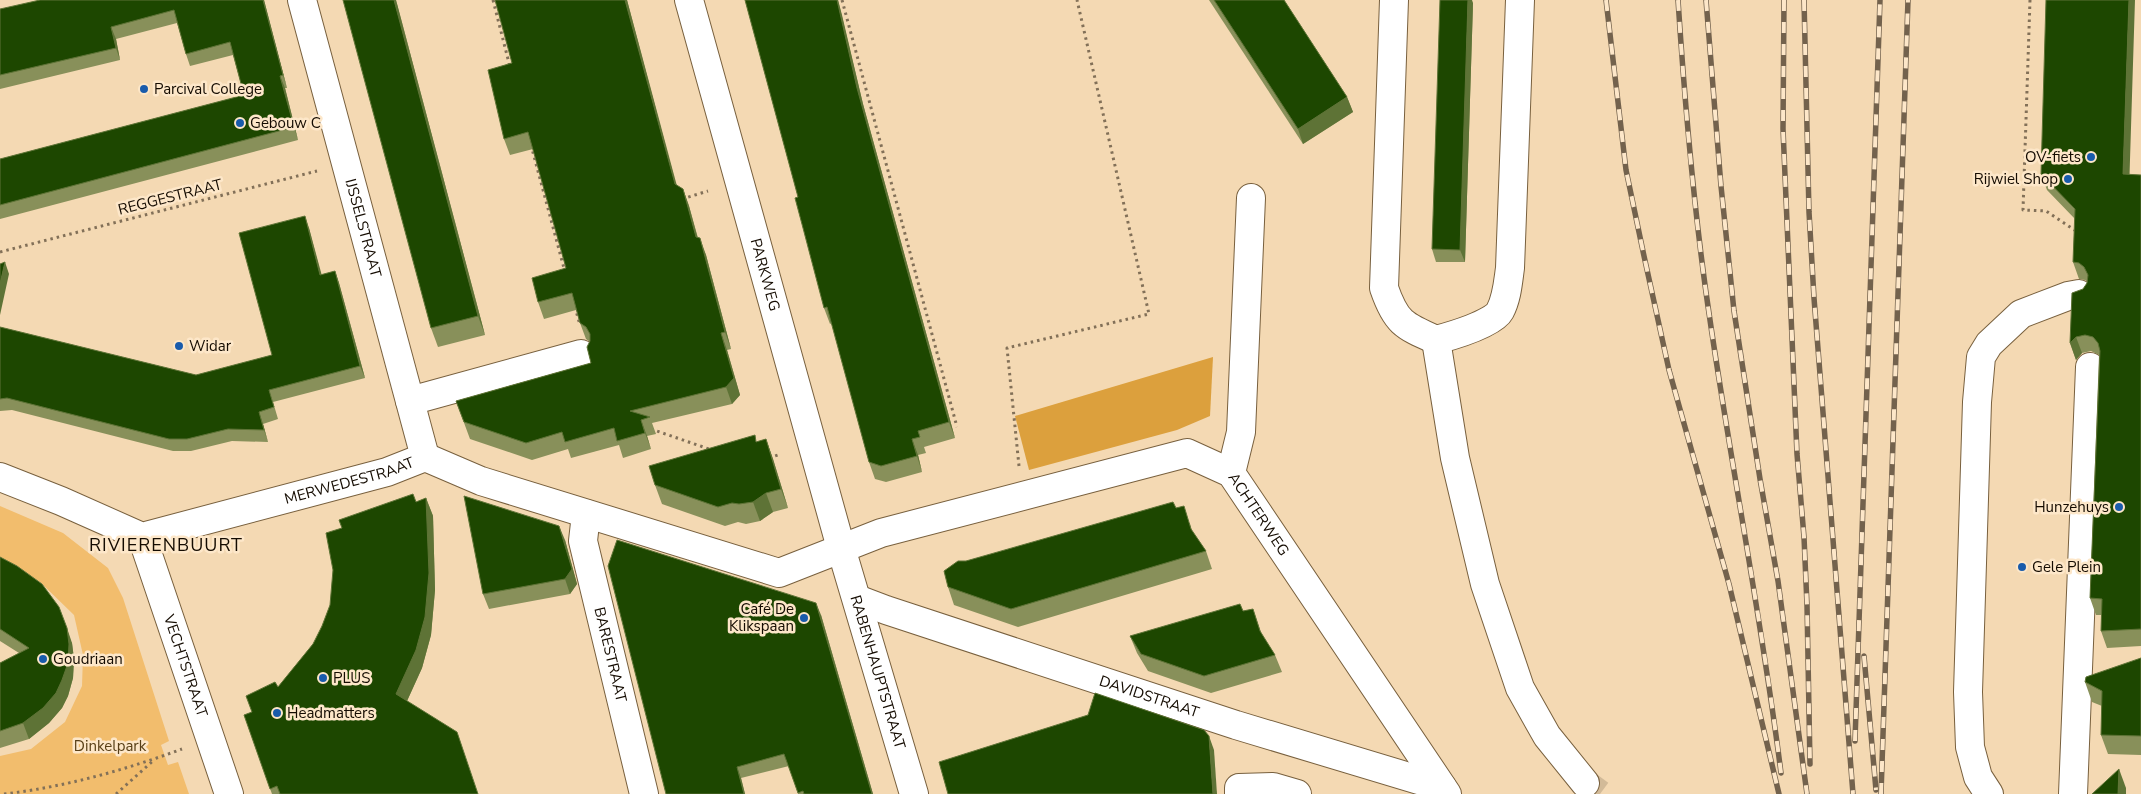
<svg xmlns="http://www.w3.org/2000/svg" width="2141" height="794" font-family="'Nunito Sans',sans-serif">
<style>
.green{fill:#f2bd6d}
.forest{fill:#dca03d}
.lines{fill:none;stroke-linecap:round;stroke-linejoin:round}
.minor-tunnel{stroke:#d2ba98;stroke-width:28;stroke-dasharray:28 14;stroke-linecap:butt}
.minor-casing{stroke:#78603e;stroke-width:30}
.path{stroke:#827058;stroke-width:3;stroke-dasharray:2.5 4;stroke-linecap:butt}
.minor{stroke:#fff;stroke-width:28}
.rail-casing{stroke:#73624d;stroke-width:5.5}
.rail{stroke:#fde7c9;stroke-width:4;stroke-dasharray:11;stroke-linecap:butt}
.wall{fill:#88905a}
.shaded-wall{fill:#5e7336}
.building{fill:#1d4700;stroke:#5e7336}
.poi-dot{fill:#195bab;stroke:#fde7c9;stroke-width:2}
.labels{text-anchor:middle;stroke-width:5;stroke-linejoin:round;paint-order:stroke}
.poi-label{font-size:15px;fill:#140b01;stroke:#fde7c9;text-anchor:start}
.street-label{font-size:15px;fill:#140b01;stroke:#fde7c9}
.park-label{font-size:15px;fill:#594018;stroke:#fde7c9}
.quarter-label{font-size:18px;letter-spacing:1px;fill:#140b01;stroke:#fde7c9}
</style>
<rect width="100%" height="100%" fill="#f4d9b3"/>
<path class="green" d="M0,506L63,533L108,568L123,598L169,741L161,745L168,765L178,762L189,794H0V756L31,749L65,722L82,686L83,655L74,615L40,582L0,559Z"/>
<path class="forest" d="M1213,357L1210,416L1177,430L1029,470L1015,416Z"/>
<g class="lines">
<path class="minor-tunnel" d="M1585,783L1600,794"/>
<defs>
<g id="minor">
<path id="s1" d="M302,0L425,457"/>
<path id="s2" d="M689,0L841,548L914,794"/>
<path d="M1394,0L1384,288C1396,323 1404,326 1436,340C1451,336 1493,324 1500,311C1507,298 1508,282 1510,268L1520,0"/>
<path d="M1436,340L1455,458L1485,584L1520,688L1547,736L1585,783"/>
<path d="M410,401L581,354"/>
<path d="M1231,473L1241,432L1251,198"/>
<path id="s3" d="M0,477L61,501L142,537L387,472L425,457L481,481L779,573L881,533L1187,453L1231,473L1447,794"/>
<path id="s4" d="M586,514L583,541L644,794"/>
<path id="s5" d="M142,537L229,794"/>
<path id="s6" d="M857,599L886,610L1236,725L1442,787"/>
<path d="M1239,794V788L1273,787L1297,794"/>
<path d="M1989,794L1978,777L1970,747L1968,692L1977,402L1981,357L1989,344L2021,314L2068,296L2079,294"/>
<path d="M2073,794L2090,367"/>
</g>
</defs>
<use href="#minor" class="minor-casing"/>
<g class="path">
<path d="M493,0L510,67"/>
<path d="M842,0L957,427"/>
<path d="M2030,0L2023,210L2046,211L2076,231"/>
<path d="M531,145L565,272"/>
<path d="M682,199L708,191"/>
<path d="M0,252L317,171"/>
<path d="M575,307L580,325"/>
<path d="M651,429L709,449"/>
<path d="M769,458L778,455"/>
<path d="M1019,466L1007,348L1149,314L1077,0"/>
<path d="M4,794C65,787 125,770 182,749"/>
<path d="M116,794L154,760"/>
</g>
<use href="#minor" class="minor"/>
<defs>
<g id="rail">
<path d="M1606,0L1626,170L1644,256L1669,370L1729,584L1779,794"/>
<path d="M1678,0C1685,107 1694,214 1710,320C1732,471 1762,621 1781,773"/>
<path d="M1706,0L1721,186L1734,311L1760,479L1778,581L1807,794"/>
<path d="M1784,0L1783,129L1797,454L1804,537L1807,605L1810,764"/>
<path d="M1804,0L1809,212L1814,298L1853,794"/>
<path d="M1864,656L1876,790"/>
<path d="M1855,741L1880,0"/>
<path d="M1881,794L1908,0"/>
</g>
</defs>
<use href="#rail" class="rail-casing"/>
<use href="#rail" class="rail"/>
</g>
<g class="wall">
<path d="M264,0L287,88H285L298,140L0,219V159L244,95L233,55L190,66L186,54L177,23L116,39L120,60L0,89V9Z"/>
<path d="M396,0L485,335L438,347L431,328Z"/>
<path d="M495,0H627L676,185L683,189L689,206L698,238L706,255L731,349L727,350L740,395L732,404L652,423L656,434L647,436L651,449L623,458L619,445L571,458L568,449L532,460L470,439L456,401L591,363L590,342L586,339L580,323L576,310L544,319L538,302L566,268L533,149L510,155L504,139L512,63Z"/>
<path d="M745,0H838L863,104L955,438L924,447L926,453L918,455L922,472L886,482L875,479L869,462L832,323L830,324L824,308L798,197Z"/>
<path d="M1209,0H1284L1347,97L1353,112L1303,144Z"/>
<path d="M1473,3L1465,262H1436L1432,249Z"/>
<path d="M2041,174L2141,175V646L2107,648L2101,631V615H2096L2090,598L2099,355L2091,351L2082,353L2076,360L2070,343L2083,289L2088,282L2085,280L2079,279L2073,262L2075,219L2047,190Z"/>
<path d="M309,228L321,275L335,271L339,283L365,378L273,402L278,419L263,424L268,442L232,441L191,451H173L12,410L0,411V327L196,375L272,355Z"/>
<path d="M766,439L773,459L788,508L773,512L760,521L746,524L738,522L725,526L662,504L655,485L757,442Z"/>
<path d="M426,498L433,516L435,590L431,635L422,668L407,701L478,794H272L244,715L252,712L278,687L313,644L416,502Z"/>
<path d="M1176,508L1190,524L1192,531L1206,551L1212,569L1018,627L954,605L948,587L966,561Z"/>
<path d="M565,540L577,584L570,594L489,609L483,594Z"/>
<path d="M0,557L72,643L74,659L73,678L68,696L62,708L49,723L29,739L0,748V663L19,653L0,641Z"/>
<path d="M1253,609L1262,635L1275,655L1282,672L1211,693L1148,671L1137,653L1130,636Z"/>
<path d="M821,615L873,794H798L789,766L741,778L745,794H666Z"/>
<path d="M2141,658V755L2108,754L2101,735L2102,706L2092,702L2085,682Z"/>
</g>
<g class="shaded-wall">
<path d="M263,0H264L287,88L283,75Z"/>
<path d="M394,0H396L485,335L478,316Z"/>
<path d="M625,0H627L681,201L675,184Z"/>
<path d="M837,0H838L842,15L863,104L955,438L949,422L857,88Z"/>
<path d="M1468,0H1472L1473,3L1465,262L1460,250Z"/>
<path d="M2129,0H2135L2129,191L2123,174Z"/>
<path d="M111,27L116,39L120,60L116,48Z"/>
<path d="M280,76L285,88L298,140L294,127Z"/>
<path d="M1347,97L1353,112L1303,144L1298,129Z"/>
<path d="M683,189L689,206L702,254L696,237Z"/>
<path d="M305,216L309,228L325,287L320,275Z"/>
<path d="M700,238L706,255L711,274L731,349L725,332Z"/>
<path d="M5,262L9,274L0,315V284Z"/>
<path d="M335,271L339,283L365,378L360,366Z"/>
<path d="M721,333L727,350L740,395L732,404L726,387Z"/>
<path d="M2076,337L2082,353L2076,360L2070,343Z"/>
<path d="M259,412L263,424L268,442L264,430Z"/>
<path d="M641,420L647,436L651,449L645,433Z"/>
<path d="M766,439L773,459L788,508L781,489Z"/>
<path d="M912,439L918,455L922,472L917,456Z"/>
<path d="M766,493L773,512L760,521L753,502Z"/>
<path d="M426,498L433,516L435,590L431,635L422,668L402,712L396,694Z"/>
<path d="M559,526L565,540L577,584L570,594L565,579Z"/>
<path d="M816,603L821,615L873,794H872Z"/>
<path d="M67,628L72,643L74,659L73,678L68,696L62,708L49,723L29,739L23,723Z"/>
<path d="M1209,736L1214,750L1217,794H1213Z"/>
<path d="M737,767L741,778L745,794H744Z"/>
<path d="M2119,769L2126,788V794H2118Z"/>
</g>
<g class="building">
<path d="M40,0H263L283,75L280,76L294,127L0,205V159L244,95L230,42L186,54L174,10L111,27L116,48L0,75V9Z"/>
<path d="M343,0H394L478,316L431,328Z"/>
<path d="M495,0H625L675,184L683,189L696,237L700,238L725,332L721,333L734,378L726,387L630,411L650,417L641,420L645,433L617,441L614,428L565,442L562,432L526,443L464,422L456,401L591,363L587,347L590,341V334L586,327L580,323L572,293L538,302L532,278L566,268L528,132L504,139L488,70L512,63Z"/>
<path d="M745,0H837L857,88L949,422L918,431L920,437L912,439L917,456L881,466L869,462L827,307L824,308L803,228L795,198L798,197Z"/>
<path d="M1214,0H1284L1347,97L1298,129Z"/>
<path d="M1440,0H1468L1460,250L1432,249Z"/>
<path d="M2046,0H2129L2123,174L2141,175V629L2101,631L2102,599L2090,598L2100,351L2098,343L2093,337L2085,335L2076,337L2070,343L2072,293L2083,289L2087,283L2088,275L2084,267L2079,263L2073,262L2075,209L2041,174Z"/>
<path d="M305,216L320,275L335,271L360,366L269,390L274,407L259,412L264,430L228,429L187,439H169L7,398L0,399V327L196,375L272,355L239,233Z"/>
<path d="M5,262L0,284V264Z"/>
<path d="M755,435L756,442L766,439L781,489L766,493L753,502L739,504L732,503L718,507L655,485L649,466Z"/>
<path d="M413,494L416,502L426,498L429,573L425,617L416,650L396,694L457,732L478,794H280L277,786L270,789L244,715L252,712L246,696L275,682L278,687L313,644L322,626L330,605L333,570L326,533L342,528L339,520Z"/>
<path d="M464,496L559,526L572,569L565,579L483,594Z"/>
<path d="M1173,502L1176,508L1184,506L1191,529L1206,551L1011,609L948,587L944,571L958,561H966Z"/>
<path d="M617,540L816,603L872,794H804L803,791L798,793L784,754L737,767L744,794H666L608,566Z"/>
<path d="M0,557L17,566L42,584L59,607L67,628L69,644L68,663L62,680L56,693L43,708L23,723L0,731V663L29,648L0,629Z"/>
<path d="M1240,604L1243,611L1253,609L1260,631L1275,655L1204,676L1141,654L1130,636Z"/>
<path d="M2141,658V736L2101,735L2102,691L2085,682L2086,677Z"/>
<path d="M1095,693L1204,730L1209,736L1213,794H948L939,762L1088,715Z"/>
<path d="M2119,769L2118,794H2092Z"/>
</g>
<g class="poi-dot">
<circle cx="144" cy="89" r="5"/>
<circle cx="240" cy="123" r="5"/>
<circle cx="2091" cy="157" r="5"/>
<circle cx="2068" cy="179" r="5"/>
<circle cx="179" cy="346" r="5"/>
<circle cx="2119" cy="507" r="5"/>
<circle cx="2022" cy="567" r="5"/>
<circle cx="804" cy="618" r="5"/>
<circle cx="43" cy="659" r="5"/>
<circle cx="323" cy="678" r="5"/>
<circle cx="277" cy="713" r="5"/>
</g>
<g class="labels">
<g class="poi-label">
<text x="154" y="94">Parcival College</text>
<text x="250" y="128">Gebouw C</text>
<text x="2081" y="162" text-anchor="end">OV-fiets</text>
<text x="2058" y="184" text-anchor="end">Rijwiel Shop</text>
<text x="189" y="351">Widar</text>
<text x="2109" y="512" text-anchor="end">Hunzehuys</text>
<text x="2032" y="572">Gele Plein</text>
<text x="794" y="614" text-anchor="end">Café De<tspan x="794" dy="17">Klikspaan</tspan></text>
<text x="53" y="664">Goudriaan</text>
<text x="333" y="683">PLUS</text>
<text x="287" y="718">Headmatters</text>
</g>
<g class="street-label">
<text transform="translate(170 197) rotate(-14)" y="5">REGGESTRAAT</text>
<text dy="5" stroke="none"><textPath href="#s1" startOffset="236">IJSSELSTRAAT</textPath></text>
<text dy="5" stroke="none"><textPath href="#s2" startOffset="285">PARKWEG</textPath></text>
<text dy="5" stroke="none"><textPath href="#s3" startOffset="369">MERWEDESTRAAT</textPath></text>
<text dy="5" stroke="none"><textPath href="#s3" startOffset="1345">ACHTERWEG</textPath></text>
<text dy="5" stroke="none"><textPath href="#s4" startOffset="144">BARESTRAAT</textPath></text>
<text dy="5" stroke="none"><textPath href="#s5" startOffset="136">VECHTSTRAAT</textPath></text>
<text dy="5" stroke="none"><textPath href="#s2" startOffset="698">RABENHAUPTSTRAAT</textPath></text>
<text dy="5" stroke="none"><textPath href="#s6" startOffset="308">DAVIDSTRAAT</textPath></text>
</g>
<g class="park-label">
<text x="110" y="751">Dinkelpark</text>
</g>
<g class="quarter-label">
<text x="166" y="551">RIVIERENBUURT</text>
</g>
</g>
</svg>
